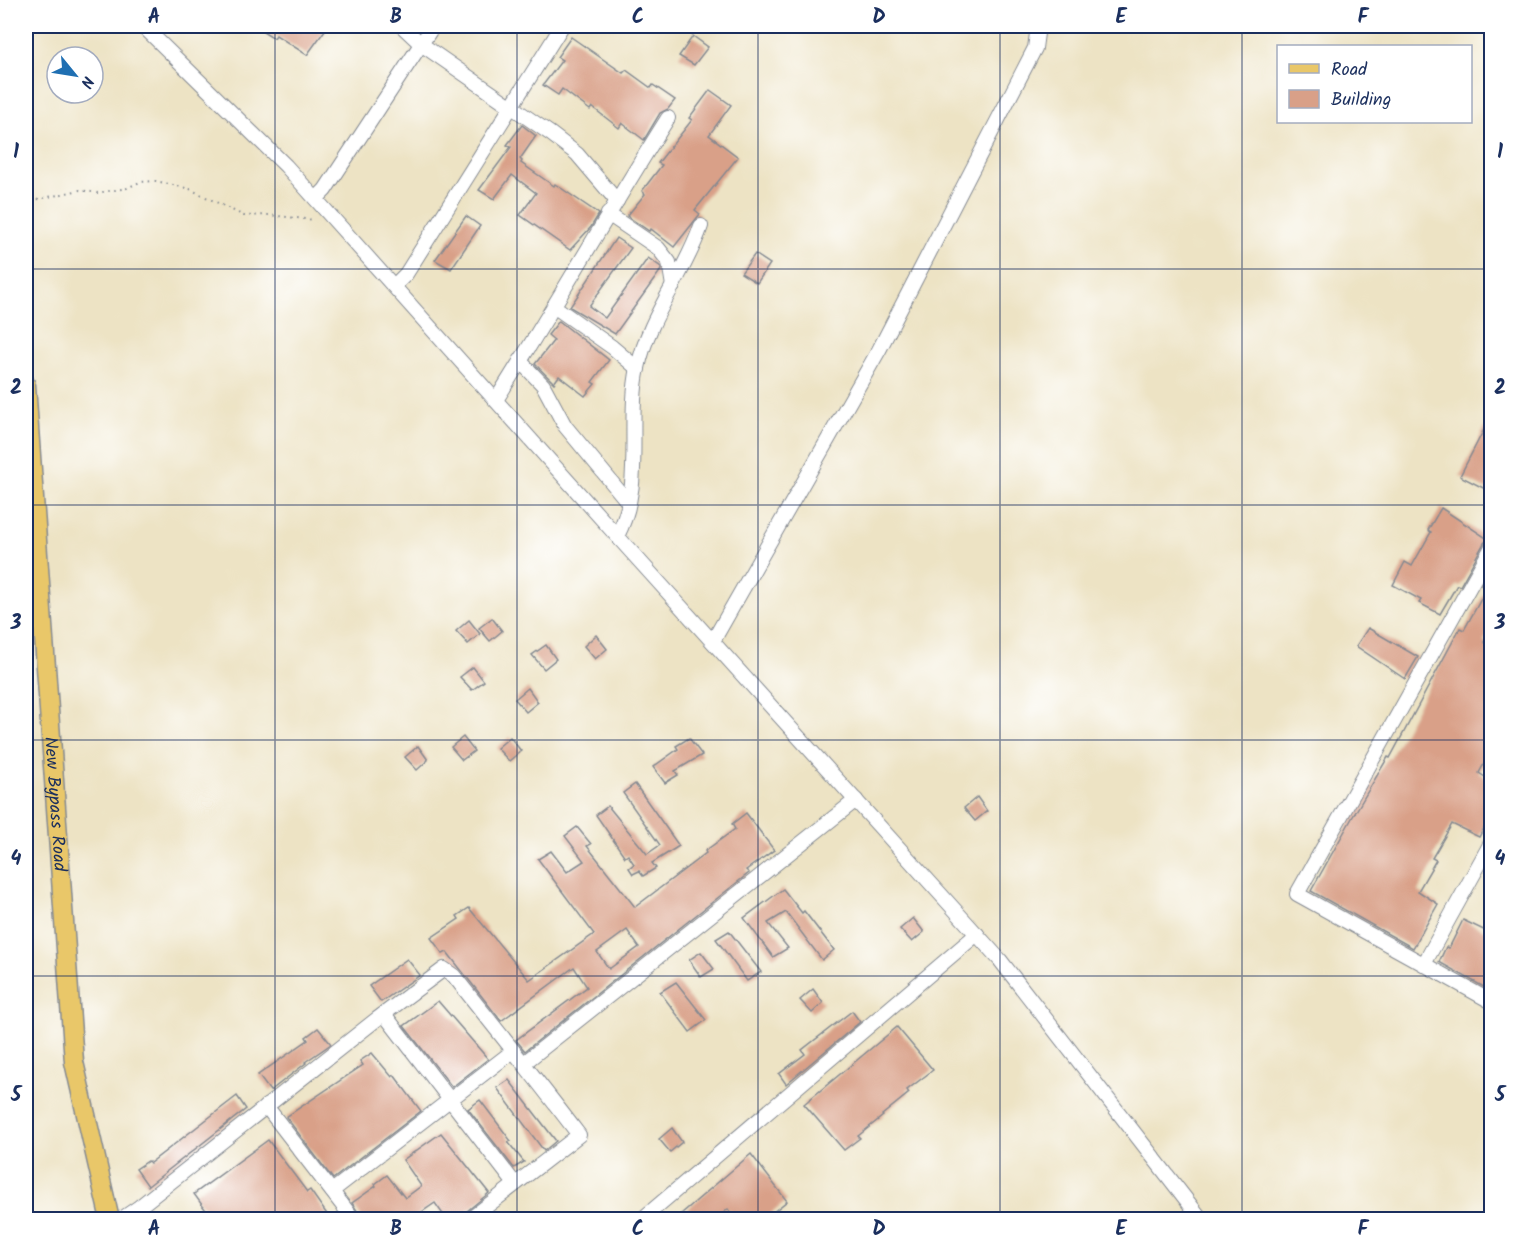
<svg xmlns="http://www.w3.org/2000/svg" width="1517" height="1245" font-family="Kalam,sans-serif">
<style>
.building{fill:#d9a088;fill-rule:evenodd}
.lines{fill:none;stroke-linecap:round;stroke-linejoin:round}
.minor-casing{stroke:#848991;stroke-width:16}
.major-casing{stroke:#848991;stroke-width:21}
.path{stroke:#848991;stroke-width:2;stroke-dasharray:1.5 4.5;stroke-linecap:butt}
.minor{stroke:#fff;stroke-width:14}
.major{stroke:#e9c769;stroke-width:18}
.grid{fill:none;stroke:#1b2f5e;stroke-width:1.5;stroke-opacity:0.55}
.labels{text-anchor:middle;stroke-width:5;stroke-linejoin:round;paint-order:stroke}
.street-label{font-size:18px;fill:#1b2f5e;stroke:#fff}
.neatline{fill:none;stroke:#1b2f5e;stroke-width:2}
.grid-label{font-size:20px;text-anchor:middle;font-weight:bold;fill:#1b2f5e}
</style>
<rect width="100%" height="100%" fill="#fff"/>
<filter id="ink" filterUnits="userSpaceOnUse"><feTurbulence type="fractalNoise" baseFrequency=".0167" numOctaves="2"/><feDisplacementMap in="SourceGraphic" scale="12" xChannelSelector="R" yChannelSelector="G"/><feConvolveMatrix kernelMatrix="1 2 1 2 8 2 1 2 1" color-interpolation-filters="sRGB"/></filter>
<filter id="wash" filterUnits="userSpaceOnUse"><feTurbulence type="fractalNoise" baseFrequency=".008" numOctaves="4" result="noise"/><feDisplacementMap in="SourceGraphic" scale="24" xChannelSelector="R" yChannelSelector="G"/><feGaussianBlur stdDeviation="1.35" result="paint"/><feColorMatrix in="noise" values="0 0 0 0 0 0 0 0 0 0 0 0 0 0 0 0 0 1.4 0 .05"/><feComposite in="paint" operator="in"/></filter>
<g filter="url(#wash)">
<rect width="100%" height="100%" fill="#ede3c4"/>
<g id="blocks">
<g class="building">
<path d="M255,26H328L307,55L276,35L274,38Z"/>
<path d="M693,36L708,47L694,65L679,56Z"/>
<path d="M571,37L623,73L626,70L651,88L653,85L675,100L668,109L660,113L644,140L622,123L619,128L592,107L590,110L562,89L558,95L543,85L562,60L557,57Z"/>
<path d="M710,90L731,105L709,135L738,157L695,210L700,214L674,247L651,229L649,231L627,216L645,194L642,191L662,165L658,163L692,120L689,118Z"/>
<path d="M522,125L536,136L520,159L522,161L521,163L554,186L555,184L599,214L591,227L570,250L520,215L536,193L512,175L494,199L479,190L511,147L507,145Z"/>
<path d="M466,216L480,226L451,269L435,260Z"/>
<path d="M616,238L631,248L589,306L605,318L648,258L661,267V270L615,334L570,307Z"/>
<path d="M755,254L770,264L757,283L741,273Z"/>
<path d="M559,321L609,360L592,382L595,384L585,396L559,376L554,383L535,364L554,340L548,335Z"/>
<path d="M1491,416V492L1460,476Z"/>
<path d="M1441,508L1488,539L1484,543L1460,586L1457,585L1440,614L1419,603L1421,600L1393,585L1405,562L1412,566L1431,532L1428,530Z"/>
<path d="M1491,566V629L1484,642L1491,647V751L1479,773L1491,781V816L1479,837L1452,824L1432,858L1436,860L1418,891L1438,904L1413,948L1311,891L1352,818L1388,757L1390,758L1460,628L1464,630L1487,588L1481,585Z"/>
<path d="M492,618L502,631L490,641L479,628Z"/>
<path d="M469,620L480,634L468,644L456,631Z"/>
<path d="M1368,628L1418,657L1405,679L1356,646Z"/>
<path d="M596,635L607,649L595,659L584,646Z"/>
<path d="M546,645L556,659L544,669L532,655Z"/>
<path d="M473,667L484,681L472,690L460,677Z"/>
<path d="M528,688L538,702L526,712L515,699Z"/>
<path d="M463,737L474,751L462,760L451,747Z"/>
<path d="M510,737L521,751L509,761L497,748Z"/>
<path d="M689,738L702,755L675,771L678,775L665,783L653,767L678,749L676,746Z"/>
<path d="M418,746L428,760L417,770L405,757Z"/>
<path d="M635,784L679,846L652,863L656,868L643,876L639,871L633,874L629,868L634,864L628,855L625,857L596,815L608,806L647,854L660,845L623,793Z"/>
<path d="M977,797L987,811L975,821L964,808Z"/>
<path d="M746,813L774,850L746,870L749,873L525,1051L516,1040L587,987L574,967L501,1021L447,952L443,954L431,938L459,919L457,916L469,908L529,980L594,934L538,859L551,851L567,872L584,861L565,836L577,827L591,844L587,846L635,907L706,853L705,851L735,829L732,824ZM627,930L639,947L609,969L597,952Z"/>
<path d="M783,889L802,913L804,911L834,950L822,960L786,912L768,923L788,948L773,957L744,918Z"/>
<path d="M913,918L924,932L912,942L900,929Z"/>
<path d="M1463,920L1488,932L1486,936L1491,938V991L1439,962L1446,947L1449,948Z"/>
<path d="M729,931L761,972L747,981L716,939Z"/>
<path d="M701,952L714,969L701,977L689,960Z"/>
<path d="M407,959L420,975L381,1002L369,986Z"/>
<path d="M676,982L706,1020L690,1032L660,992Z"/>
<path d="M813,989L823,1003L812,1013L800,1000Z"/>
<path d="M438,1001L488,1059L452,1087L404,1026Z"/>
<path d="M852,1011L860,1022L786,1084L779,1074L805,1054L802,1050Z"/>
<path d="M897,1027L933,1070L907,1090L909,1093L882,1115L883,1116L858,1136L860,1138L844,1150L804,1104Z"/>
<path d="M318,1028L331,1044L305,1062L306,1063L270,1091L258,1075L308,1040L306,1037Z"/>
<path d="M372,1053L392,1077L394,1075L421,1111L333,1179L286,1117L363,1065L360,1061Z"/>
<path d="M509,1080L556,1141L544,1151L497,1088Z"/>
<path d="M237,1096L246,1109L148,1186L136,1169L148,1161L150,1163Z"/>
<path d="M480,1100L511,1141L508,1142L524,1162L514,1168L468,1109Z"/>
<path d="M672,1128L682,1142L670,1152L659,1139Z"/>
<path d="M441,1133L489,1193L456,1220H447L435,1203L410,1220H363L352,1203L376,1186L375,1184L387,1175L405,1198L421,1186L403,1160Z"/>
<path d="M268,1140L307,1192L310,1190L331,1220H213L194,1194Z"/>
<path d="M751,1154L787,1201L763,1220H736L728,1209L715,1220H674Z"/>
</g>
</g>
</g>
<g filter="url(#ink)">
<use href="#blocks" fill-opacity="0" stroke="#848991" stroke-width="1.5"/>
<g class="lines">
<defs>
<g id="minor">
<path d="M143,26L286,166L617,536L1000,960L1202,1220"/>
<path d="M402,26L421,44L551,134L577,154L617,201"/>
<path d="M316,199L325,190L433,26"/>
<path d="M608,214L658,248L669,262L673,286"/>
<path d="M394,286L406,274L562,26"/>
<path d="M555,307L612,347L638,369"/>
<path d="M520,361L543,385L565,426L628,502"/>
<path d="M496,400C555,307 609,211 668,118"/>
<path d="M617,536C645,484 626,423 638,368C648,317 685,274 701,226"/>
<path d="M1492,547L1297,894L1492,1002"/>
<path d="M713,641L879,350L1035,48L1038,26"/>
<path d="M1424,964L1492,841"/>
<path d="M384,1014L515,1184"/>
<path d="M524,1063L856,800"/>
<path d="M266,1106L354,1220"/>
<path d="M332,1191L513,1051"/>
<path d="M120,1220L139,1207L377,1019L444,969L454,976C496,1029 538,1081 579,1135L469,1220"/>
<path d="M641,1220L977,934"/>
</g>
<g id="major">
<path id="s1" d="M26,385L74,1062L110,1220"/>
</g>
</defs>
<use href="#minor" class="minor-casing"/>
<use href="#major" class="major-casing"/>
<path class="path" d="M26,202L80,190L97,193L127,188L140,182L156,181L190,189L244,216L268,215L315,220"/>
<use href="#minor" class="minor"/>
<use href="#major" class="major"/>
</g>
</g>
<path class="grid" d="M275,26V1220M517,26V1220M758,26V1220M1000,26V1220M1242,26V1220M26,269H1492M26,505H1492M26,740H1492M26,976H1492"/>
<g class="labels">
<g class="street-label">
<text dy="6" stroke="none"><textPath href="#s1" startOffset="420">New Bypass Road</textPath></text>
</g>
</g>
<rect width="1517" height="1245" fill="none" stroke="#fff" stroke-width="66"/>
<rect x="1277" y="45" width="195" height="78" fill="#ffffff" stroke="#a4acbf" stroke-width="1.5"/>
<rect x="1289" y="64" width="30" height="9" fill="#e9c769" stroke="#a4acbf" stroke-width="1.5"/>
<text x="1331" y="75" font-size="18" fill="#1b2f5e">Road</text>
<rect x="1289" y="90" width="30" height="18" fill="#d9a088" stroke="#a4acbf" stroke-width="1.5"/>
<text x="1331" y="105" font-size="18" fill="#1b2f5e">Building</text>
<g transform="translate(75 75) rotate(120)"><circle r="28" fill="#ffffff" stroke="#a4acbf" stroke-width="1.5"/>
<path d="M0-4.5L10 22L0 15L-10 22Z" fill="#1f6fb2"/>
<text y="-9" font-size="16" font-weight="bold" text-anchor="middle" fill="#1b2f5e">N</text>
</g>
<rect x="33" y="33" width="1451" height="1179" class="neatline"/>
<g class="grid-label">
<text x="154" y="23">A</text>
<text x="396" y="23">B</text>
<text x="638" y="23">C</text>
<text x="879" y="23">D</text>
<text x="1121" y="23">E</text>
<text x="1363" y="23">F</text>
<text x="16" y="158">1</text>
<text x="1500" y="158">1</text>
<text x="16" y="394">2</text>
<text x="1500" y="394">2</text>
<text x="16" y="629">3</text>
<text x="1500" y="629">3</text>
<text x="16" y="865">4</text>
<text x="1500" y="865">4</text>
<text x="16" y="1101">5</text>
<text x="1500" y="1101">5</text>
<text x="154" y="1235">A</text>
<text x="396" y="1235">B</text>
<text x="638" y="1235">C</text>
<text x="879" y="1235">D</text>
<text x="1121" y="1235">E</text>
<text x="1363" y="1235">F</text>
</g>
</svg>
